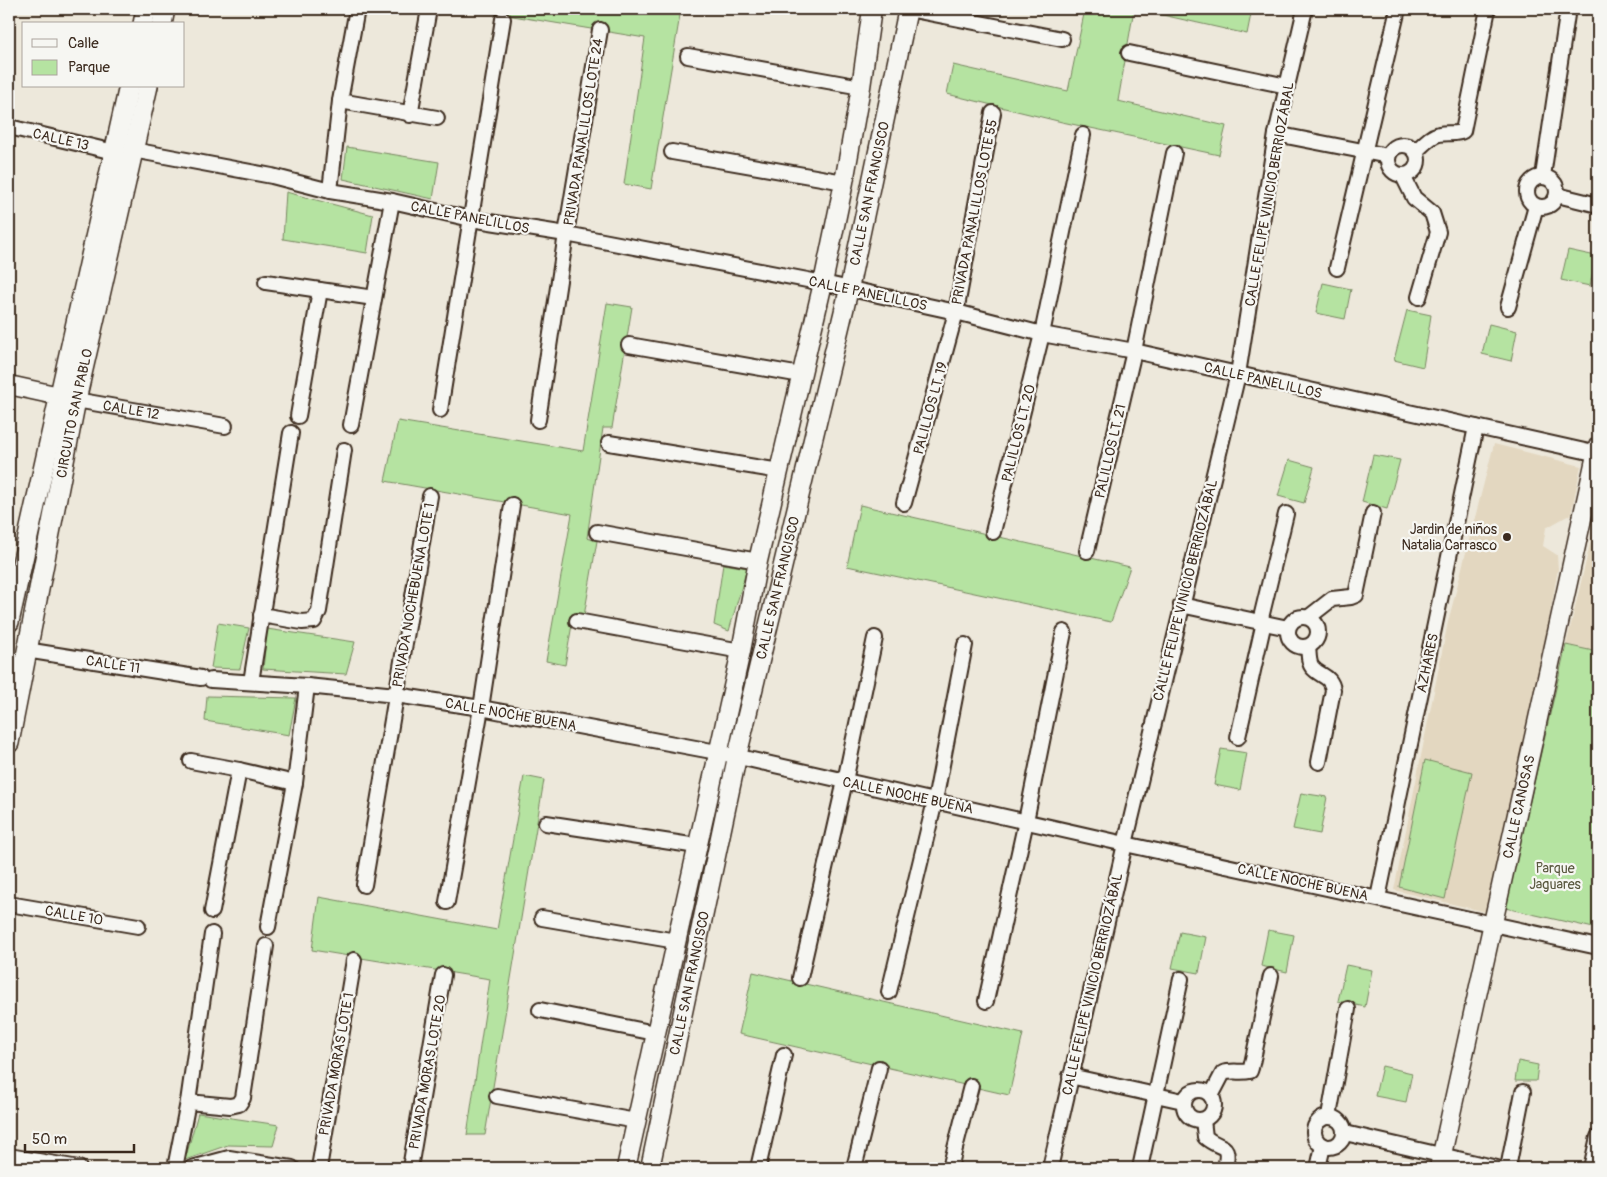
<svg xmlns="http://www.w3.org/2000/svg" width="1607" height="1177" font-family="Pangolin,sans-serif">
<style>
.built{fill:#e3d7c0}
.green{fill:#b5e3a1;stroke:#788660}
.lines{fill:none;stroke-linecap:round;stroke-linejoin:round}
.minor-casing{stroke:#3b2a1e;stroke-width:18}
.tertiary-casing{stroke:#3b2a1e;stroke-width:21}
.secondary-casing{stroke:#3b2a1e;stroke-width:22}
.minor{stroke:#f6f6f2;stroke-width:14}
.tertiary{stroke:#f6f6f2;stroke-width:18}
.secondary{stroke:#f6f6f2;stroke-width:19}
.poi-dot{fill:#3b2a1e;stroke:#f6f6f2;stroke-width:2}
.labels{text-anchor:middle;stroke-width:4.5;stroke-linejoin:round;paint-order:stroke}
.street-label{font-size:14px;fill:#3b2a1e;stroke:#f6f6f2}
.poi-label{font-size:14px;fill:#3b2a1e;stroke:#f6f6f2;text-anchor:end}
.park-label{font-size:14px;fill:#5a583f;stroke:#f6f6f2}
</style>
<rect width="100%" height="100%" fill="#ede8db"/>
<filter id="ink" filterUnits="userSpaceOnUse"><feTurbulence type="fractalNoise" baseFrequency=".02" numOctaves="2"/><feDisplacementMap in="SourceGraphic" scale="10" xChannelSelector="R" yChannelSelector="G"/><feConvolveMatrix kernelMatrix="1 2 1 2 8 2 1 2 1" color-interpolation-filters="sRGB"/></filter>
<g filter="url(#ink)">
<g class="built">
<path d="M1494,444L1581,466L1571,514L1546,528L1543,546L1557,555L1558,569L1545,643L1486,912L1394,890L1448,622Z"/>
<path d="M1598,511V652L1566,645Z"/>
</g>
<g class="green">
<path d="M471,9H681L651,189L624,184L645,38Z"/>
<path d="M1085,9H1134L1118,101L1226,126L1219,155L1062,122L947,94L953,65L1068,91Z"/>
<path d="M1136,9H1252L1247,34Z"/>
<path d="M347,147L439,162L433,199L343,179Z"/>
<path d="M286,192L373,215L367,253L283,239Z"/>
<path d="M1568,250L1596,256L1590,286L1561,280Z"/>
<path d="M1323,283L1351,289L1345,319L1316,313Z"/>
<path d="M607,303L632,307L612,428H603L587,538L597,541L584,616L574,613L565,665L546,661L572,514L385,481L398,421L583,451Z"/>
<path d="M1407,310L1431,315L1423,367L1394,360Z"/>
<path d="M1489,324L1517,331L1511,361L1482,354Z"/>
<path d="M1373,455L1400,460L1387,509L1362,502Z"/>
<path d="M1289,460L1314,467L1304,503L1278,496Z"/>
<path d="M860,505L1130,567L1111,622L847,566Z"/>
<path d="M723,564L747,568L729,631L714,625Z"/>
<path d="M218,623L249,628L240,669L211,668Z"/>
<path d="M267,629L355,642L346,674L263,669Z"/>
<path d="M1566,645L1598,652V929L1505,908Z"/>
<path d="M207,696L296,698L289,735L205,721Z"/>
<path d="M1221,749L1247,753L1240,790L1214,785Z"/>
<path d="M1425,760L1472,772L1445,899L1399,887Z"/>
<path d="M524,776L544,780L485,1135H467L490,979L312,950L319,897L497,930Z"/>
<path d="M1301,793L1327,797L1320,834L1293,829Z"/>
<path d="M1268,930L1294,935L1287,972L1261,966Z"/>
<path d="M1180,932L1206,937L1199,973L1172,968Z"/>
<path d="M1346,965L1372,970L1365,1007L1338,1001Z"/>
<path d="M753,972L1023,1034L1009,1095L739,1034Z"/>
<path d="M1518,1061L1538,1065L1536,1081H1515Z"/>
<path d="M1382,1066L1412,1073L1406,1102L1375,1096Z"/>
<path d="M198,1113L279,1125L273,1146L228,1145L185,1160Z"/>
</g>
<g class="lines">
<defs>
<g id="minor">
<path d="M908,9L1062,39"/>
<path d="M1129,53L1287,86"/>
<path d="M688,56L861,87"/>
<path d="M340,101L437,118"/>
<path d="M410,115L429,9"/>
<path d="M9,127L114,152"/>
<path d="M1276,134L1388,156"/>
<circle cx="1403" cy="160" r="15"/>
<path d="M133,150L272,176L330,191L392,201L471,219L566,234L823,283L956,312L1042,334L1134,351L1598,454"/>
<path d="M1416,151C1423,145 1430,136 1439,134C1447,132 1456,135 1463,131L1488,9"/>
<path d="M672,152L844,182"/>
<path d="M1403,176L1414,198L1432,213L1438,232L1419,297"/>
<path d="M1543,176L1567,15"/>
<circle cx="1542" cy="192" r="15"/>
<path d="M330,191L340,101L357,9"/>
<path d="M1557,195L1598,205"/>
<path d="M1337,268L1398,9"/>
<path d="M266,282L374,298"/>
<path d="M1508,307L1536,206"/>
<path d="M629,345L801,375"/>
<path id="s1" d="M76,400L225,426"/>
<path d="M440,410L503,19"/>
<path d="M298,416L320,290"/>
<path d="M538,420L566,234L600,30"/>
<path d="M351,425L392,201"/>
<path d="M609,443L780,471"/>
<path d="M904,503L956,312L993,113"/>
<path d="M597,532L758,561"/>
<path d="M993,532L1042,334L1083,135"/>
<path d="M1087,551L1134,351L1174,153"/>
<path d="M1181,605L1288,628"/>
<path d="M261,615L302,622L314,621L319,611L344,450"/>
<circle cx="1303" cy="632" r="15"/>
<path d="M1309,617L1332,599L1351,597L1356,595L1373,513"/>
<path d="M577,621L741,651"/>
<path d="M1260,622L1286,514"/>
<path d="M1308,647C1309,653 1308,662 1312,667C1320,677 1331,675 1333,690L1319,762"/>
<path d="M26,650L201,678"/>
<path d="M211,680L307,686L396,695L481,708L717,752L1125,844L1598,947"/>
<path d="M251,682L291,433"/>
<path d="M1238,737L1264,622"/>
<path d="M191,761L239,770L295,783"/>
<path d="M546,823L697,846"/>
<path d="M364,885L430,496"/>
<path d="M1378,898L1476,427"/>
<path d="M447,902L481,708L512,505"/>
<path d="M9,904L138,926"/>
<path d="M212,911L239,770"/>
<path d="M542,918L676,941"/>
<path d="M268,927L295,783L307,686"/>
<path d="M800,978L845,781L875,638"/>
<path d="M889,992L935,801L965,645"/>
<path d="M986,1001L1026,821L1064,632"/>
<path d="M540,1010L655,1033"/>
<path d="M1070,1076L1183,1101"/>
<circle cx="1199" cy="1105" r="15"/>
<path d="M497,1096L636,1121"/>
<path d="M1211,1096L1223,1073C1232,1070 1241,1073 1250,1071L1251,1068L1271,976"/>
<path d="M188,1102L230,1106L239,1104L243,1098L266,946"/>
<path d="M1329,1116L1348,1009"/>
<circle cx="1329" cy="1132" r="15"/>
<path d="M1203,1120L1205,1137C1221,1151 1231,1141 1225,1168"/>
<path d="M1345,1133L1497,1168"/>
<path d="M9,1156L79,1168"/>
<path d="M175,1168L188,1102L212,934"/>
<path d="M192,1168L229,1158L292,1168"/>
<path d="M319,1168L354,960"/>
<path d="M410,1168L443,975"/>
<path d="M758,1168L784,1055"/>
<path d="M854,1168L879,1068"/>
<path d="M950,1168L971,1086"/>
<path d="M1050,1168L1125,844L1238,374L1276,134L1305,9"/>
<path d="M1140,1168L1181,979"/>
<path d="M1318,1168L1323,1146"/>
<path d="M1508,1168L1523,1092"/>
<path d="M1591,1168L1598,1137"/>
</g>
<g id="tertiary">
<path d="M9,385L73,399"/>
<path d="M626,1168L741,651L758,561L823,283L844,182L861,87L872,9"/>
<path id="s2" d="M650,1168L737,757L849,289L908,9"/>
<path id="s3" d="M1439,1168L1598,446"/>
</g>
<g id="secondary">
<path d="M143,24L146,9"/>
<path d="M162,24L165,9"/>
<path d="M9,622L129,86"/>
<path id="s4" d="M9,743L76,400L148,86"/>
</g>
</defs>
<use href="#minor" class="minor-casing"/>
<use href="#tertiary" class="tertiary-casing"/>
<use href="#secondary" class="secondary-casing"/>
<use href="#minor" class="minor"/>
<use href="#tertiary" class="tertiary"/>
<use href="#secondary" class="secondary"/>
</g>
</g>
<circle class="poi-dot" cx="1507" cy="537" r="5"/>
<g class="labels">
<g class="street-label">
<text transform="translate(583 132) rotate(-81)" y="5">PRIVADA PANALILLOS LOTE 24</text>
<text transform="translate(61 139) rotate(13)" y="5">CALLE 13</text>
<text dy="5" stroke="none"><textPath href="#s2" startOffset="999">CALLE SAN FRANCISCO</textPath></text>
<text transform="translate(1269 194) rotate(-80)" y="5">CALLE FELIPE VINICIO BERRIOZÁBAL</text>
<text transform="translate(974 212) rotate(-79)" y="5">PRIVADA PANALILLOS LOTE 55</text>
<text transform="translate(470 217) rotate(11)" y="5">CALLE PANELILLOS</text>
<text transform="translate(868 293) rotate(12)" y="5">CALLE PANELILLOS</text>
<text transform="translate(1263 380) rotate(13)" y="5">CALLE PANELILLOS</text>
<text transform="translate(930 408) rotate(-75)" y="5">PALILLOS LT. 19</text>
<text dy="5" stroke="none"><textPath href="#s1" startOffset="56">CALLE 12</textPath></text>
<text dy="5" stroke="none"><textPath href="#s4" startOffset="336">CIRCUITO SAN PABLO</textPath></text>
<text transform="translate(1018 433) rotate(-76)" y="5">PALILLOS LT. 20</text>
<text transform="translate(1110 451) rotate(-77)" y="5">PALILLOS LT. 21</text>
<text dy="5" stroke="none"><textPath href="#s2" startOffset="594">CALLE SAN FRANCISCO</textPath></text>
<text transform="translate(1185 590) rotate(-76)" y="5">CALLE FELIPE VINICIO BERRIOZÁBAL</text>
<text transform="translate(413 595) rotate(-80)" y="5">PRIVADA NOCHEBUENA LOTE 1</text>
<text transform="translate(1427 663) rotate(-78)" y="5">AZHARES</text>
<text transform="translate(113 664) rotate(9)" y="5">CALLE 11</text>
<text transform="translate(511 714) rotate(10)" y="5">CALLE NOCHE BUENA</text>
<text transform="translate(908 795) rotate(12)" y="5">CALLE NOCHE BUENA</text>
<text dy="5" stroke="none"><textPath href="#s3" startOffset="370">CALLE CANOSAS</textPath></text>
<text transform="translate(1303 882) rotate(12)" y="5">CALLE NOCHE BUENA</text>
<text transform="translate(74 915) rotate(10)" y="5">CALLE 10</text>
<text dy="5" stroke="none"><textPath href="#s2" startOffset="189">CALLE SAN FRANCISCO</textPath></text>
<text transform="translate(1092 984) rotate(-77)" y="5">CALLE FELIPE VINICIO BERRIOZÁBAL</text>
<text transform="translate(336 1064) rotate(-80)" y="5">PRIVADA MORAS LOTE 1</text>
<text transform="translate(427 1072) rotate(-80)" y="5">PRIVADA MORAS LOTE 20</text>
</g>
<g class="poi-label">
<text x="1497" y="534">Jardin de niños<tspan x="1497" dy="16">Natalia Carrasco</tspan></text>
</g>
<g class="park-label">
<text x="1555" y="873">Parque<tspan x="1555" dy="16">Jaguares</tspan></text>
</g>
</g>
<rect width="1607" height="1177" fill="none" stroke="#f6f6f2" stroke-width="30"/>
<rect x="15" y="15" width="1577" height="1147" fill="none" stroke="#3b2a1e" stroke-width="2" filter="url(#ink)"/>
<rect x="22" y="22" width="162" height="65" fill="#f6f6f2" stroke="#aba49d"/>
<rect x="32" y="39" width="25" height="8" fill="#f6f6f2" stroke="#aba49d"/>
<text x="68" y="48" font-size="15" fill="#3b2a1e">Calle</text>
<rect x="32" y="60" width="25" height="15" fill="#b5e3a1" stroke="#aba49d"/>
<text x="68" y="72" font-size="15" fill="#3b2a1e">Parque</text>
<path d="M25 1144v8h109v-8" fill="none" stroke="#3b2a1e" stroke-width="2.5"/>
<text x="32" y="1144" font-size="15" fill="#3b2a1e" stroke="#f6f6f2" stroke-width="4" paint-order="stroke">50 m</text>
</svg>
